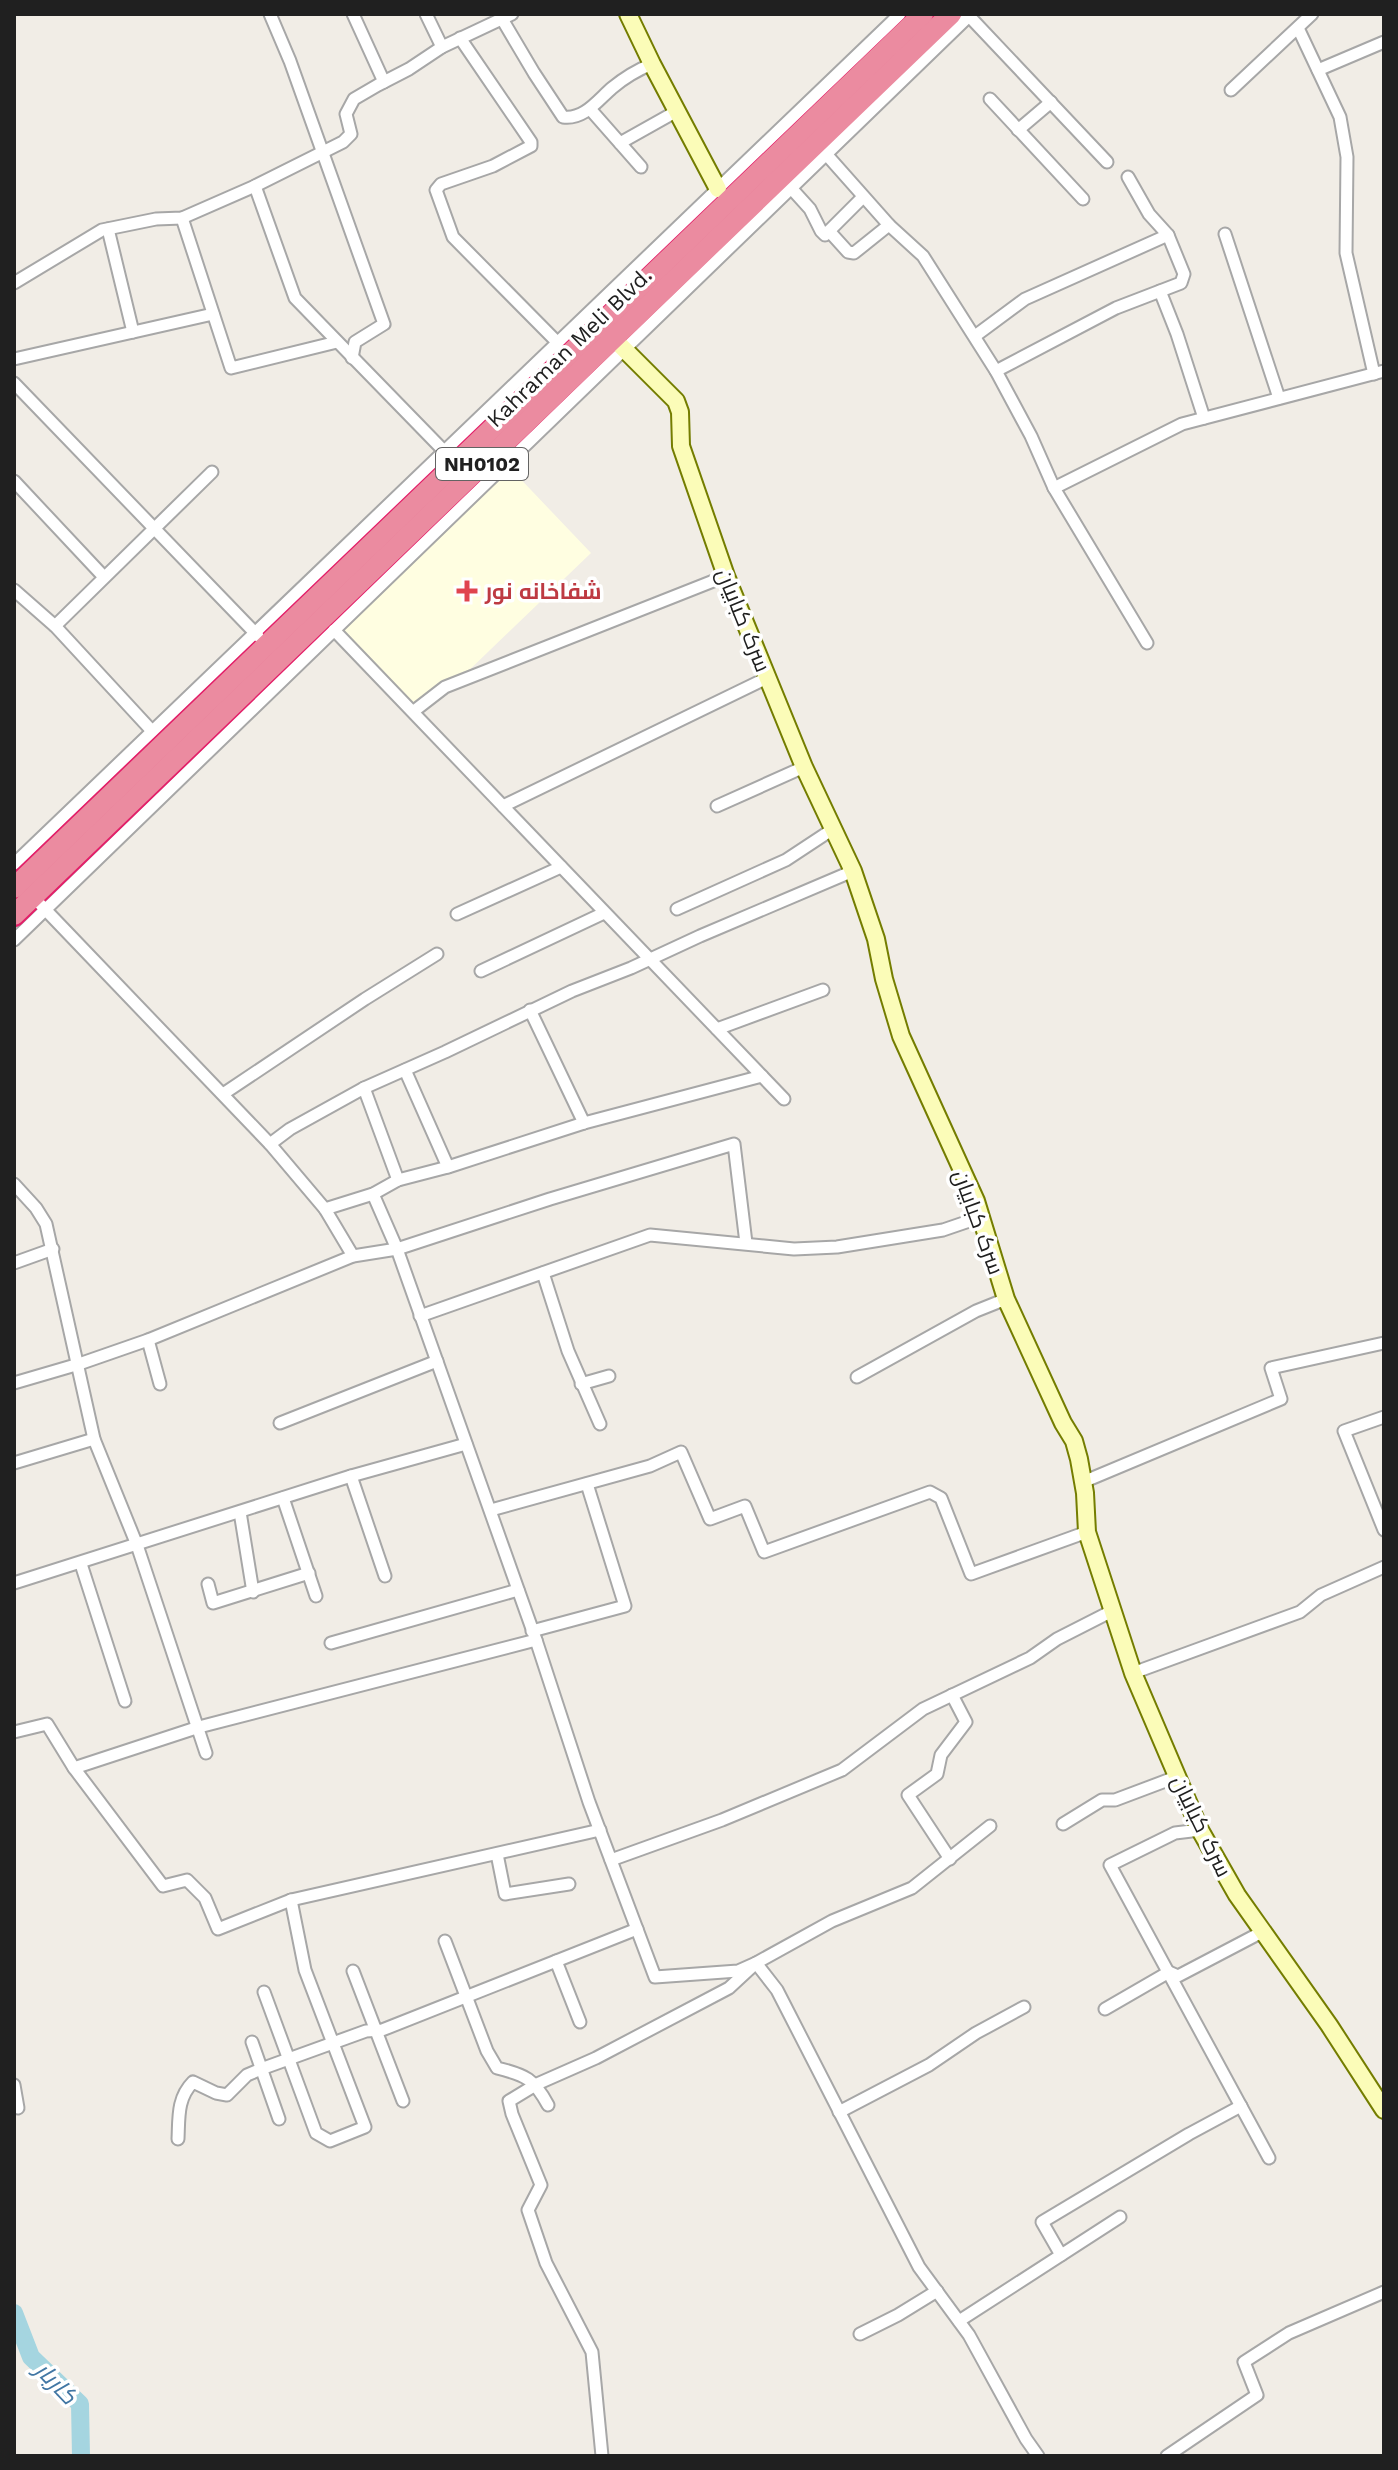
<svg xmlns="http://www.w3.org/2000/svg" width="1398" height="2470" font-family="'Work Sans',Cairo,sans-serif">
<style>
.education{fill:#fffee1}
.lines{fill:none;stroke-linecap:round;stroke-linejoin:round}
.river{stroke:#a5d5e0;stroke-width:18}
.street-casing{stroke:#a7a7a7;stroke-width:15}
.secondary-casing{stroke:#747d00;stroke-width:20}
.highway-casing{stroke:#e31f69;stroke-width:24}
.street{stroke:#fff;stroke-width:11}
.secondary{stroke:#fbfcb8;stroke-width:16}
.highway{stroke:#eb8ba0;stroke-width:20}
.health-dot{fill:#e0444e;stroke:#fff;stroke-width:3}
.labels{text-anchor:middle;stroke-width:7;stroke-linejoin:round;paint-order:stroke}
.shield{fill:#fff;stroke:#636363;stroke-width:2}
.shield-label{font-size:20px;font-weight:bold;fill:#202020}
.street-label{font-size:22px;fill:#202020;stroke:#fff}
.health-label{font-size:22px;font-weight:bold;fill:#be3a42;stroke:#fff;text-anchor:start}
.water-label{font-size:24px;font-style:italic;fill:#4277a4;stroke:#fff}
</style>
<rect width="100%" height="100%" fill="#f1ede6"/>
<path class="education" d="M511,469L591,553L462,677L415,705L342,630Z"/>
<g class="lines">
<path class="river" d="M14,2313L31,2357L80,2404L81,2456"/>
<defs>
<g id="street">
<path d="M270,14L290,61L384,324L355,342L352,358"/>
<path d="M353,14L384,82"/>
<path d="M426,14L442,47"/>
<path d="M969,16L1107,162"/>
<path d="M502,19L534,73L563,117C584,120 598,100 612,88C624,78 637,70 652,64"/>
<path d="M1298,28L1340,117L1347,157L1346,253L1374,374"/>
<path d="M460,38L531,142V146L493,166L441,184L436,190L453,237L557,342"/>
<path d="M1318,70L1384,42"/>
<path d="M1231,90L1312,14"/>
<path d="M990,99L1083,199"/>
<path d="M590,109L641,167"/>
<path d="M1018,130L1051,102"/>
<path d="M620,143L677,111"/>
<path d="M826,154L889,225L923,256L996,371L1031,436L1054,488L1147,643"/>
<path d="M255,186L295,298L444,451"/>
<path d="M791,188L810,209L821,231L825,235L863,197"/>
<path d="M182,218L231,368L337,342"/>
<path d="M108,229L133,332"/>
<path d="M829,231L848,252L854,253L889,225"/>
<path d="M1225,234L1279,398"/>
<path d="M14,283L102,230L156,219L182,218L255,186L343,142L351,134L346,114L354,99L378,85L409,69L442,47L512,14"/>
<path d="M1160,291L1177,334L1204,418"/>
<path d="M975,336L1025,299L1168,235"/>
<path d="M14,359L213,314"/>
<path d="M996,371L1116,308L1181,283L1184,274L1168,235L1149,214L1128,177"/>
<path d="M14,383L258,636"/>
<path d="M14,481L104,577"/>
<path d="M1054,488L1182,424L1384,371"/>
<path d="M14,590L55,626L152,731"/>
<path d="M55,626L212,472"/>
<path d="M334,630L784,1099"/>
<path d="M414,711L445,687L726,576"/>
<path d="M503,806L767,678"/>
<path d="M717,806L804,767"/>
<path d="M14,864L900,14"/>
<path d="M40,904L270,1144L325,1209L353,1256"/>
<path d="M677,909L786,860L833,829"/>
<path d="M457,914L561,867"/>
<path d="M14,940L971,14"/>
<path d="M481,971L604,913"/>
<path d="M530,1010L584,1123"/>
<path d="M717,1029L823,990"/>
<path d="M405,1070L448,1167"/>
<path d="M364,1088L398,1180"/>
<path d="M223,1094L365,999L437,954"/>
<path d="M270,1144L290,1129L364,1088L445,1052L572,991L631,968L700,936L853,871"/>
<path d="M14,1184L36,1208L46,1224L94,1439L137,1545L206,1753"/>
<path d="M373,1194L397,1249L536,1640L589,1802L655,1977L738,1971L756,1963L777,1990L919,2267L969,2335L1026,2439L1038,2456"/>
<path d="M325,1209L373,1194L398,1180L448,1167L584,1123L762,1076"/>
<path d="M14,1263L53,1249"/>
<path d="M543,1273L568,1351L600,1424"/>
<path d="M420,1316L650,1235L794,1249L837,1247L943,1230L981,1217"/>
<path d="M148,1340L160,1384"/>
<path d="M857,1377L976,1311L1006,1299"/>
<path d="M14,1383L79,1364L148,1340L353,1256L397,1249L550,1199L734,1144L746,1243"/>
<path d="M581,1384L609,1376"/>
<path d="M1384,1417L1344,1431L1384,1530"/>
<path d="M280,1423L437,1361"/>
<path d="M14,1463L94,1439"/>
<path d="M351,1476L385,1576"/>
<path d="M1083,1482L1281,1399L1271,1368L1384,1343"/>
<path d="M283,1498L316,1596"/>
<path d="M491,1510L650,1466L681,1452L710,1519L745,1506L764,1552L930,1492L941,1498L971,1574L1087,1532"/>
<path d="M240,1512L253,1592"/>
<path d="M81,1564L125,1701"/>
<path d="M14,1583L351,1476L466,1444"/>
<path d="M208,1584L213,1603L309,1573"/>
<path d="M532,1631L625,1606L587,1484"/>
<path d="M331,1643L518,1590"/>
<path d="M1133,1673L1300,1612L1321,1595L1384,1567"/>
<path d="M14,1732L47,1724L74,1768L199,1727L536,1640"/>
<path d="M74,1768L163,1886L187,1880L205,1898L218,1929L291,1900L600,1830"/>
<path d="M1063,1824L1102,1800H1115L1176,1777"/>
<path d="M1200,1830L1175,1833L1110,1865L1269,2158"/>
<path d="M497,1854L505,1894L569,1884"/>
<path d="M950,1859L908,1795L937,1774L941,1755L966,1722L952,1695"/>
<path d="M611,1860L722,1820L842,1770L923,1709L1030,1658L1057,1639L1112,1611"/>
<path d="M445,1941L487,2051L497,2068C526,2075 534,2079 548,2105"/>
<path d="M556,1961L580,2022"/>
<path d="M353,1971L403,2101"/>
<path d="M264,1992L316,2133L330,2141L365,2127L305,1970L291,1900"/>
<path d="M1105,2009L1169,1972L1178,1976L1262,1932"/>
<path d="M252,2042L279,2119"/>
<path d="M14,2085L18,2108"/>
<path d="M839,2112L929,2065L976,2033L1024,2007"/>
<path d="M178,2139C179,2118 177,2098 193,2082L216,2093L227,2095L247,2075L261,2069L366,2031L382,2030L637,1929"/>
<path d="M1061,2255L1042,2222L1189,2134L1241,2106"/>
<path d="M959,2321L1120,2217"/>
<path d="M860,2334L898,2315L937,2291"/>
<path d="M602,2456L592,2352L546,2263L528,2210L541,2185L512,2114L509,2101L537,2084L596,2058L729,1988L756,1963L832,1921L912,1888L990,1826"/>
<path d="M1167,2456L1257,2395L1244,2362L1289,2333L1384,2292"/>
</g>
<g id="secondary">
<path d="M628,14L652,64L718,189"/>
<path d="M607,332L676,401L680,412L681,446L726,576L804,767L853,871L876,939L884,979L901,1036L976,1201L1006,1299L1063,1423L1074,1441L1079,1459L1085,1493L1087,1532L1133,1673L1200,1830L1237,1895L1329,2025L1384,2110"/>
</g>
<g id="highway">
<path d="M14,888L923,14"/>
<path d="M14,915L951,14"/>
</g>
</defs>
<use href="#street" class="street-casing"/>
<use href="#secondary" class="secondary-casing"/>
<use href="#highway" class="highway-casing"/>
<use href="#street" class="street"/>
<use href="#secondary" class="secondary"/>
<use href="#highway" class="highway"/>
</g>
<path class="health-dot" d="M463 579h8v8h8v8h-8v8h-8v-8h-8v-8h8z"/>
<g class="labels">
<rect class="shield" x="436" y="448" width="92" height="32" rx="6"/>
<g class="shield-label">
<text x="482" y="471">NH0102</text>
</g>
<g class="street-label">
<text transform="translate(569 347) rotate(-44)" y="8">Kahraman Meli Blvd.</text>
<text transform="translate(744 620) rotate(68)" y="8">سرک کبابیان</text>
<text transform="translate(979 1222) rotate(70)" y="8">سرک کبابیان</text>
<text transform="translate(1202 1826) rotate(64)" y="8">سرک کبابیان</text>
</g>
<g class="health-label">
<text x="485" y="599">شفاخانه نور</text>
</g>
<g class="water-label">
<text transform="translate(56 2383) rotate(46)" y="8">کاربار</text>
</g>
</g>
<rect width="1398" height="2470" fill="none" stroke="#202020" stroke-width="32"/>
</svg>
